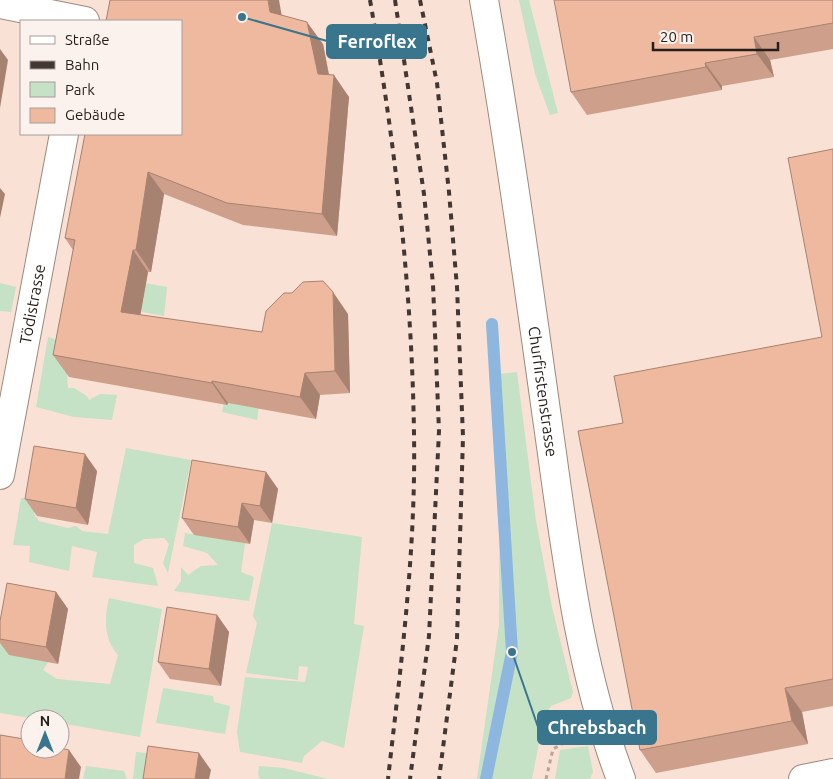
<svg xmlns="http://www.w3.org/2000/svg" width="833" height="779" font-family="Ubuntu,sans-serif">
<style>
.green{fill:#c5e1c6}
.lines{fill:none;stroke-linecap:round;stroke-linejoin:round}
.stream{stroke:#8db7de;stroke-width:12}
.minor-casing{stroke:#9e887d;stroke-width:30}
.path{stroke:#b8a49b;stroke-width:3;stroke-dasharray:4 4;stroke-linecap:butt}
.minor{stroke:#fff;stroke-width:28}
.rail{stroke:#423733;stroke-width:4;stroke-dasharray:6 6;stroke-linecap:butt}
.wall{fill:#ce9f8a}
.shaded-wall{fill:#a78270}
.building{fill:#efb9a0;stroke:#a78270}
.labels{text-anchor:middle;stroke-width:4;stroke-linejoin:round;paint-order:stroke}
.street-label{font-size:16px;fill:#261e1a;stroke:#fcf2ed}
.leader{fill:none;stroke:#39758c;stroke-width:2}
.callout-dot{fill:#39758c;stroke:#fcf2ed;stroke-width:2}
.callout{fill:#39758c;stroke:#39758c;stroke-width:2}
.callout-label{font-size:18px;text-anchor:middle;font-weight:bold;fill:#fff}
</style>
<rect width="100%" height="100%" fill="#fae1d6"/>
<g class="green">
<path d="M519,0H529L558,113L550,115L535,74Z"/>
<path d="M111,277L167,287L164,316L88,302Z"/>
<path d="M0,283L16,287L11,312L0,311Z"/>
<path d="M48,337L69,343L64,371L67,373L68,388H74L87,396L89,400L100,394L117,395L112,420L74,417L36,407Z"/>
<path d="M231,369L263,376L257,420L222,412Z"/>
<path d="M517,372L536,521L552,607L573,692L571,698L551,706L544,717L532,779H477L499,625L500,374Z"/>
<path d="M126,448L191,460L168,573L163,563L169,544L164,538L144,539L134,545V563L153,568L158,586L92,577L97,552L72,546L69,571L29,562L30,546L13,545L21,498L37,500L34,514L39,521L68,528L76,526L82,531L108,534Z"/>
<path d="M272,523L362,537L354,624L364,626L344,748L322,741L304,756L302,763L240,752L237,732L245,677L305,682L308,667L299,666L298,680L246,673L257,623L253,616Z"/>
<path d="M185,533L245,543L241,572L254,577L249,601L174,591L181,581V567L188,575L201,566L218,565L207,553L183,546Z"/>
<path d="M109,598L162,609L140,737L60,723V719H36L0,713V619L13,621L49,661L43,670L57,679L110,684L118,655C104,639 104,619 109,598Z"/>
<path d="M163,688L213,696L214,702L230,706L225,734L156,723Z"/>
<path d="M588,746L593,772L590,779H555L560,750Z"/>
<path d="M136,752L154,754L149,779H133Z"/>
<path d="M86,766L124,771L127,779H83Z"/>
<path d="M259,766L284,768L328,779H260L258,774Z"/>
</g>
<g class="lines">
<path class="stream" d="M486,779L512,652L492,324"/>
<defs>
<g id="minor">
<path id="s1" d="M484,0C509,141 528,283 548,425C565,544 578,667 621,779"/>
<path d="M0,4L85,21"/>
<path id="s2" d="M0,475L64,134"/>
<path d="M803,779L833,773"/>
</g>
</defs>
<use href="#minor" class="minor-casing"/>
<path class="path" d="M546,779L553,749L569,740"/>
<use href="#minor" class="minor"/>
<g class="rail">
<path d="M370,0C395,143 412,289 414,434C416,550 401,664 388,779"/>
<path d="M395,0L424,194L433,284L439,431L429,636L410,779"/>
<path d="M420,0L437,83L449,192L457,287L463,437L457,639L439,779"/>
</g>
</g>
<g class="wall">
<path d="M833,0V49L770,60L774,77L722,86V90L587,115L571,92Z"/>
<path d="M282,15L323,44L329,74L349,97L337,236L243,225L164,194L151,272H148L140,315L262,332L348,314L350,393L320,395L316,419L228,403L227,405L69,377L53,355L73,250L65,238Z"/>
<path d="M833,149V706L802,712L808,744L656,773L640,750L623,423L822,337Z"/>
<path d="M97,471L88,525L37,516L25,499Z"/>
<path d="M266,472L278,489L272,523L254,520L250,544L194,535L182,518Z"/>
<path d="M56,592L68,609L58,664L9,655L0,643V621Z"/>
<path d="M217,615L229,632L221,686L170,679L158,662Z"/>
</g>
<g class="shaded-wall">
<path d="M268,0H279L285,34L270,12Z"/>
<path d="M307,22L323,44L332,92L334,75L349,97L337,236L322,214L318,74Z"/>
<path d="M754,37L770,60L774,77L757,54Z"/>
<path d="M0,49L8,60L0,108Z"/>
<path d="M705,63L722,86V90L706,67Z"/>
<path d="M148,172L164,194L151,272L136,250Z"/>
<path d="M0,188L5,194L0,218Z"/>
<path d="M133,250L148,272L137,334L121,312Z"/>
<path d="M333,292L348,314L350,393L335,371Z"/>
<path d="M305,373L320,395L316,419L300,397Z"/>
<path d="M212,381L228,403L227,405L212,383Z"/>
<path d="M85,454L97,471L88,525L76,508Z"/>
<path d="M266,472L278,489L272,523L260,506Z"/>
<path d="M242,503L254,520L250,544L238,527Z"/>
<path d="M56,592L68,609L58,664L46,647Z"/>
<path d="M217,615L229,632L221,686L209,669Z"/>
<path d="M785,688L802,712L808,744L792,721Z"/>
<path d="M69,750L81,767L79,779H65Z"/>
<path d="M199,753L211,770L209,779H195Z"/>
</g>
<g class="building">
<path d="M110,0H268L270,12L307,22L318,74L334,75L322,214L227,203L148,172L136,250H133L121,312L262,332L266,311L284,293H292L303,282L323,281L333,292L335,371L305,373L300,397L212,381V383L53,355L75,240L65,238L85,134H181V21H106Z"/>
<path d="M554,0H833V23L754,37L757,54L705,63L706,67L571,92Z"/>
<path d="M833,149V679L785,688L792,721L640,750L578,431L623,423L614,376L822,337L788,158Z"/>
<path d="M34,446L85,454L76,508L25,499Z"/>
<path d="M192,460L266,472L260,506L242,503L238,527L182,518Z"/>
<path d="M7,583L56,592L46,647L0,639V621Z"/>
<path d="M167,607L217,615L209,669L158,662Z"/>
<path d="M0,735L30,740V749L60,748L69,750L65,779H0Z"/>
<path d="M148,746L199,753L195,779H143Z"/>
</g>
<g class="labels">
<g class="street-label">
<text dy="6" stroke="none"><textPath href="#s2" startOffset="174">Tödistrasse</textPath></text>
<text dy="6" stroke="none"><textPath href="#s1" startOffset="396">Churfirstenstrasse</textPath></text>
</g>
</g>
<path class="leader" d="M242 17L327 41M512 652L538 727"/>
<g class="callout-dot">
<circle cx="242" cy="17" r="5"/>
<circle cx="512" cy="652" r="5"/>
</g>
<g class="callout">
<rect x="327" y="25" width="99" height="33" rx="5"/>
<rect x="538" y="711" width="118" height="33" rx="5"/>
</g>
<g class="callout-label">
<text x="377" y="48">Ferroflex</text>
<text x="597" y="734">Chrebsbach</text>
</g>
<rect x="20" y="20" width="162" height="115" fill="#fcf2ed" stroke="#a69d99"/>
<rect x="30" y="36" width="25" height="8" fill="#ffffff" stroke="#a69d99"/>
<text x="65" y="45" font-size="15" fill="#261e1a">Straße</text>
<rect x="30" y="61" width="25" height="8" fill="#423733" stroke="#a69d99"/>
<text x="65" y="70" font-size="15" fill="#261e1a">Bahn</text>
<rect x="30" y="82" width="25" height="15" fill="#c5e1c6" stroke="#a69d99"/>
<text x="65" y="95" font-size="15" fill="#261e1a">Park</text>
<rect x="30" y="108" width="25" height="15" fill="#efb9a0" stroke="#a69d99"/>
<text x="65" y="120" font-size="15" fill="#261e1a">Gebäude</text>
<g transform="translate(45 734)"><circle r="24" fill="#fcf2ed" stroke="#a69d99"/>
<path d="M0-4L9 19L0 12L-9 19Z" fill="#39758c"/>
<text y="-8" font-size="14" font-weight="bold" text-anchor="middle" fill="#261e1a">N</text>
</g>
<path d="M653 42v8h125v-8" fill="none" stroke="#261e1a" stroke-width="2.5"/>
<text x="660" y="42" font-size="15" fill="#261e1a" stroke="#fcf2ed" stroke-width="4" paint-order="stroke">20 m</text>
</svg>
